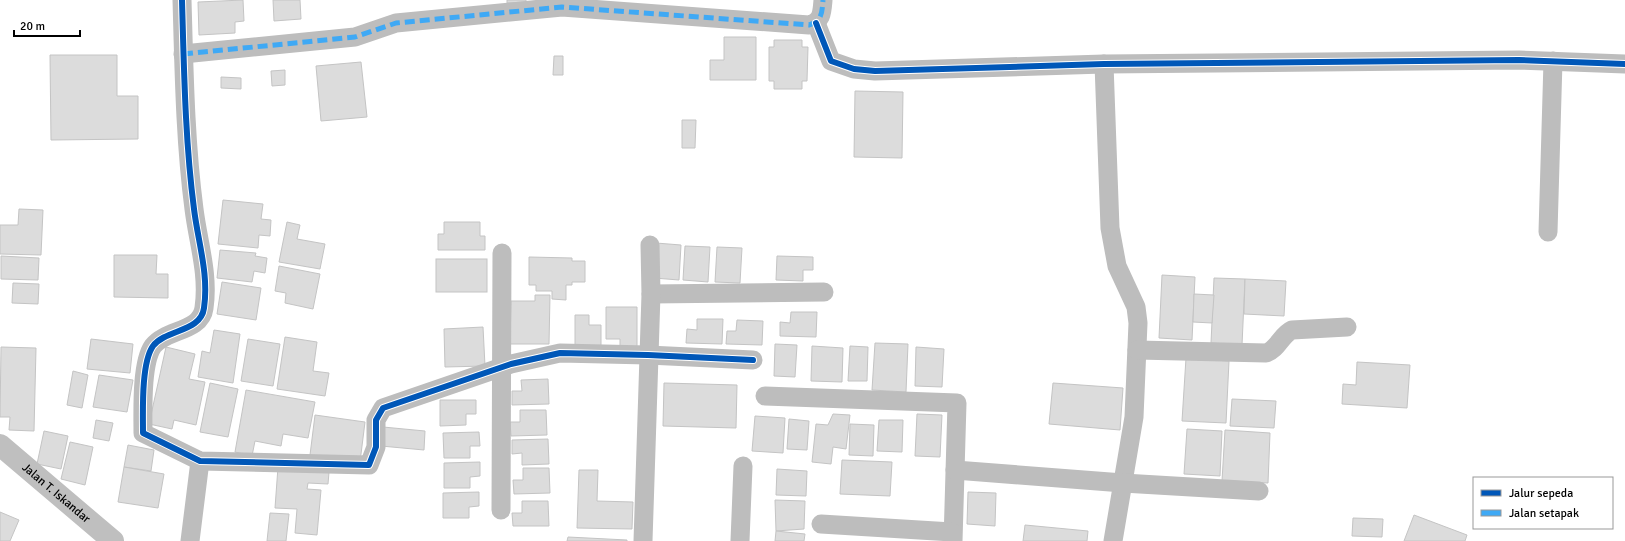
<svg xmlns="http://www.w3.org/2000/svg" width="1625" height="541" font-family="Signika,sans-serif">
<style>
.building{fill:#dcdcdc;stroke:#c4c4c4}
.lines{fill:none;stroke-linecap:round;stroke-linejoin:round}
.street{stroke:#bdbdbd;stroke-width:19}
.secondary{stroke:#bfbfbf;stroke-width:22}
.quiet{stroke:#3fa9f5;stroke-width:5;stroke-dasharray:10 5;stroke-linecap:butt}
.cycleway-casing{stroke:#fff;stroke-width:8}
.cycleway{stroke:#0057b8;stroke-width:6}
.labels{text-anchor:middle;stroke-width:4;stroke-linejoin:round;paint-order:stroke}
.street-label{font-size:12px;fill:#000;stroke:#fff}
</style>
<rect width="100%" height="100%" fill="#fff"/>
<g class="building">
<path d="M243,0L244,21L235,22V33L199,35L198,2Z"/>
<path d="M273,0H300L301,19L274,21Z"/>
<path d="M507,0H526V2L507,3Z"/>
<path d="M724,37H756V80H710V60H724Z"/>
<path d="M774,40H802V47H808L807,81H802V89H774V81H769V47H774Z"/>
<path d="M50,55H117V96H138V139L51,140Z"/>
<path d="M554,56H563V75H553Z"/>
<path d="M361,62L367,117L321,121L316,66Z"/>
<path d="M285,70V85L272,86L271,71Z"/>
<path d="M221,77L241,78V89L221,88Z"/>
<path d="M855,91L903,92L902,158L854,157Z"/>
<path d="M682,120H696L695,148H682Z"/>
<path d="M223,200L263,204L261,219L271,220L270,236L259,235L258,248L218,244Z"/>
<path d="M19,209L43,210L41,255L0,254V225H18Z"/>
<path d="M287,222L300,225L297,239L325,244L320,269L279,262Z"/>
<path d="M444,222H480V236H485V250H438V234H444Z"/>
<path d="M656,243L681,245L679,280L654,278Z"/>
<path d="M685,246L710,247L708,282L683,280Z"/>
<path d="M717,247L742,248L740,283L715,282Z"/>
<path d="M220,250L256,253L255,256L267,258L265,273L254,271L252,282L217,278Z"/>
<path d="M114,255H157L156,274H168V298L114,297Z"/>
<path d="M1,256L39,258L38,280L1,279Z"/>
<path d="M777,256L813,257V270H803V281L776,280Z"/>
<path d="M529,257L572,258V261H585V282H572V285H566V300L552,299V291H536V285H529Z"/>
<rect x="436" y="259" width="51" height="33"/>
<path d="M279,266L320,274L313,309L285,303L286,293L275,291Z"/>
<path d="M1162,275L1195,277L1192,340L1159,338Z"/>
<path d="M1214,278L1245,279L1242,345L1211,343Z"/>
<path d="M1245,279L1286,281L1284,316L1244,314Z"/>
<path d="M222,282L261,288L256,320L217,314Z"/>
<path d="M13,283L39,284L38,304L12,303Z"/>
<path d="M1194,294L1214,295L1212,323L1193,322Z"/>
<path d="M535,295H550L549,344H510L511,301H535Z"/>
<path d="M606,307H637V351H620V339H606Z"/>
<path d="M791,312H817L816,337L780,336V322L790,323Z"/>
<path d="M575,315H589V325H601V351H575Z"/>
<path d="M697,319H723L722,344L686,343L687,329L697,330Z"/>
<path d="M737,320L763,321L762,345L726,344L727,331H736Z"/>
<path d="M483,327L485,366L445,367L444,329Z"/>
<path d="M214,330L240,334L233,383L198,377L202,351L210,353Z"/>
<path d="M285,337L317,342L313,371L329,373L325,396L277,389Z"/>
<path d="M91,339L133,344L130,373L87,369Z"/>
<path d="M248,339L280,344L273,386L241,381Z"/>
<path d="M875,343L908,344L906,392L872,390Z"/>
<path d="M775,344L797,345L795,377L774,376Z"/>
<path d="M812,346L843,348L842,382L811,381Z"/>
<path d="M850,346L868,347L867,381H848Z"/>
<path d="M1,347L36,348L34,431L9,430L10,417H0Z"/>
<path d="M166,347L195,354L189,379L205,382L196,425L174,420L172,429L149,424Z"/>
<path d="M916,347L944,349L942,387L915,386Z"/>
<path d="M1186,358L1229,361L1226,423L1182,421Z"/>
<path d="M1357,362L1410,365L1407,408L1342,404L1343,384L1356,385Z"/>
<path d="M73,371L88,375L82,408L67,405Z"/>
<path d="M99,375L133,380L127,412L93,407Z"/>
<path d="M548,379L549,404L512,405V391H522L521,380Z"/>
<path d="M210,383L238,389L228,437L200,432Z"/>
<path d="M664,383L737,385L736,428L663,426Z"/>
<path d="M1053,383L1123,388L1120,430L1049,424Z"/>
<path d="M246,390L315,402L308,438L283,434L281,446L255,441L252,456L235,452Z"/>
<path d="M1232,399L1276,401L1274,428L1230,426Z"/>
<path d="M440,400H476V414H466V425L440,426Z"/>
<path d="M520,410H546L547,435L511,436L510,422H520Z"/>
<path d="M833,414L850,415L846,449L833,447L831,464L812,462L816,424L828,425Z"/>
<path d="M917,414L942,415L940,457L915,456Z"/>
<path d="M315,415L365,422L360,462L310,455Z"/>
<path d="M755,416L785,418L783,453L752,451Z"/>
<path d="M789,419L809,421L807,450L787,449Z"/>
<path d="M96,420L113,423L109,441L93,438Z"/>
<path d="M879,420H903L902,452L877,451Z"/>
<path d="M850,424L874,425L873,456L849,455Z"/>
<path d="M383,427L425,431L424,450L381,446Z"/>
<path d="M1187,429L1222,431L1220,476L1184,474Z"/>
<path d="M1225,430L1270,433L1268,483L1222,481Z"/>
<path d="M44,431L68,436L61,469L37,464Z"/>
<path d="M479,432L480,446H470V458H444L443,433Z"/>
<path d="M548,439L549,464L522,465V453L512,454V440Z"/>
<path d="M70,442L93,447L85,485L61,479Z"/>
<path d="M128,445L154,450L151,471L124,467Z"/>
<path d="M842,460L892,462L890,496L840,494Z"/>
<path d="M480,462V476L470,477V488H444V463Z"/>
<path d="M124,467L164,474L158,508L118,502Z"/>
<path d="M278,467L329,472L328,484L308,483L307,489L321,490L317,535L295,533L297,509L275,508Z"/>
<path d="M523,468H549L550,493L514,494L513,480H523Z"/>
<path d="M777,469L807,471L806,496L776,495Z"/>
<path d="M579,470H598L597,501L633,502L632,529L577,528Z"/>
<path d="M479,492V506L469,507V518H443V493Z"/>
<path d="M968,492L996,493L995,526L967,524Z"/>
<path d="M775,500L805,501L804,529L776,531Z"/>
<path d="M522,501H548L549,526H513L512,513H522Z"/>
<path d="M0,512L19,520L10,541H0Z"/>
<path d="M270,513L289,514L286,541H267Z"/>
<path d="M1414,515L1467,535L1465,541H1404Z"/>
<path d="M1353,518L1383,519L1382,537L1352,536Z"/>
<path d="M1025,525L1088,531L1087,541H1023Z"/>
<path d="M776,531L805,534L804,541H775Z"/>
<path d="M568,537L627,540V541H567Z"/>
</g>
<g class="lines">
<g class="street">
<path d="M182,0C184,69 185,140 194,209C198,242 209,274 204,308C201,332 166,329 153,346C141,363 143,412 143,433L200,461L369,465L376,447V420L383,408L511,364L560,353L648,355L753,360"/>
<path d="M816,23L831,61L854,69L875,71L1104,64L1519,60L1625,64"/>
<path d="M183,54L355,37L396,23L562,7L809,25C822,21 822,13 823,0"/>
<path d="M1104,64L1110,228L1117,266L1136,307L1138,323L1134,417L1113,541"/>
<path d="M1548,232L1553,61"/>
<path d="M651,294L824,292"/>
<path d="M1137,350L1266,353C1278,349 1281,335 1292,330L1347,327"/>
<path d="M765,396L957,403L953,541"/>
<path d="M955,470L1123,483L1259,491"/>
<path d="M501,510L502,253"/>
<path d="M821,524L952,532"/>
<path d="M190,541L200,461"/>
<path d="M643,541L651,294L650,245"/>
<path d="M740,541L743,466"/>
</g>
<path class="secondary" id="s1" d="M0,445L113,541"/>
<path class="quiet" d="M183,54L355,37L396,23L562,7L809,25C822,21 822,13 823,0"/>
<defs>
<g id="cycleway">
<path d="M182,0C184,69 185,140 194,209C198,242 209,274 204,308C201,332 166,329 153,346C141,363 143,412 143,433L200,461L369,465L376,447V420L383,408L511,364L560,353L648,355L753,360"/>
<path d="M816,23L831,61L854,69L875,71L1104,64L1519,60L1625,64"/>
</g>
</defs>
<use href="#cycleway" class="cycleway-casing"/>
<use href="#cycleway" class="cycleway"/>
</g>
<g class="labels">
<g class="street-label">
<text dy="4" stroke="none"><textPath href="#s1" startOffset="74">Jalan T. Iskandar</textPath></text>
</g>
</g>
<rect x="1473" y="477" width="140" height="52" fill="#ffffff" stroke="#999999"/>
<rect x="1481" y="490" width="20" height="6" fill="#0057b8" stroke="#999999"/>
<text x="1509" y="497" font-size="12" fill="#000000">Jalur sepeda</text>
<rect x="1481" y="510" width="20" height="6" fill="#3fa9f5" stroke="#999999"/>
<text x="1509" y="517" font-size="12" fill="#000000">Jalan setapak</text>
<path d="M14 30v6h66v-6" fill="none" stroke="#000000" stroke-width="2"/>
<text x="20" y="30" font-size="12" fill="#000000" stroke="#ffffff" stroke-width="3" paint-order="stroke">20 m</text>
</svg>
